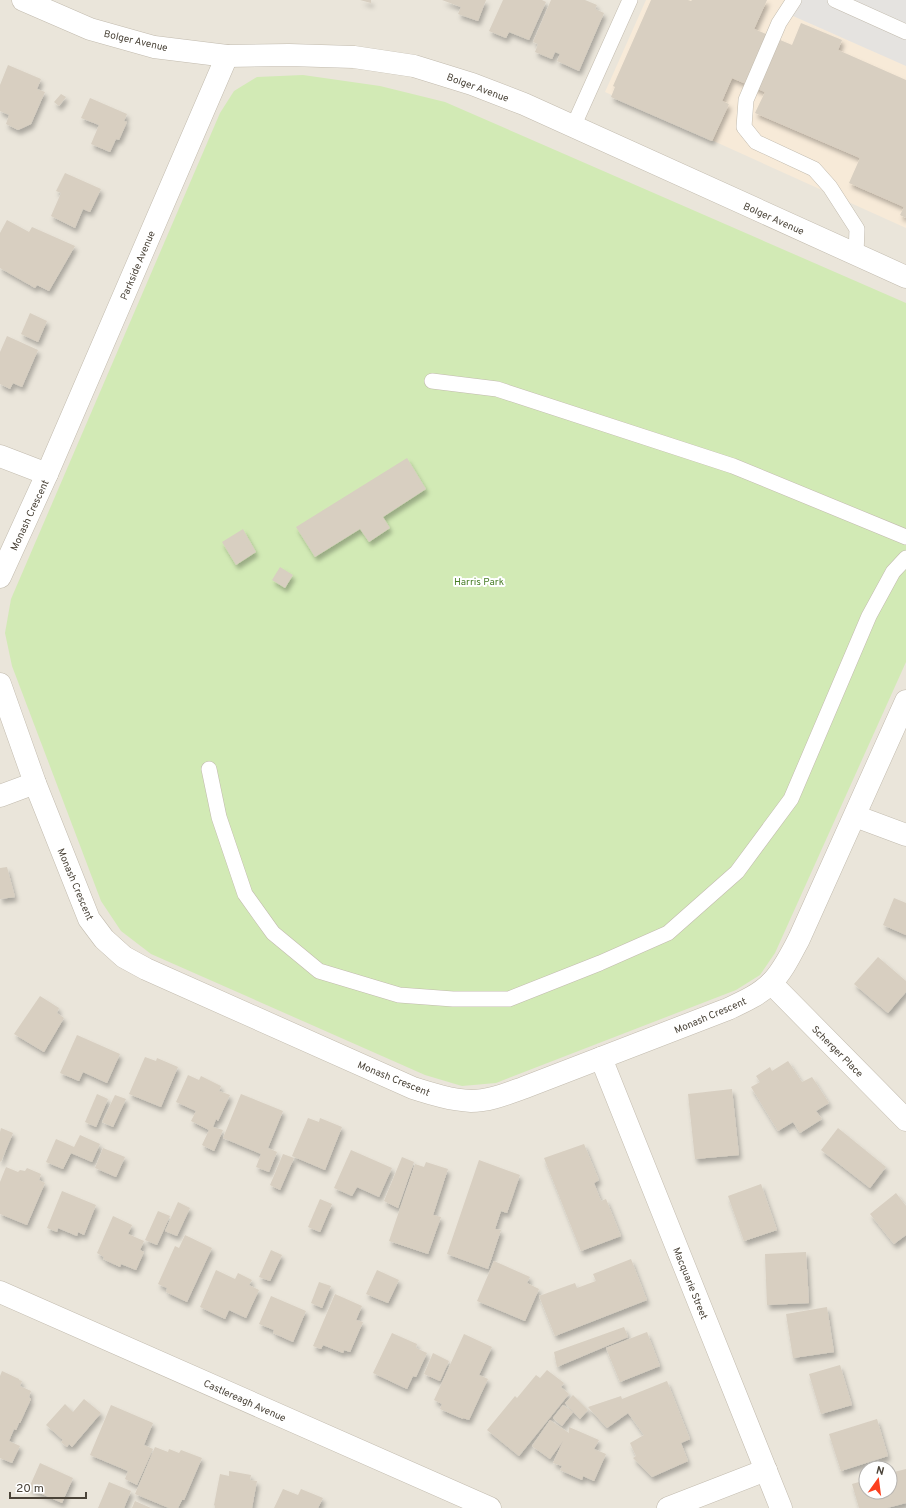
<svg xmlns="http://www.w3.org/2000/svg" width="906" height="1508" font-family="Overpass,sans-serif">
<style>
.residential{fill:#eae5da;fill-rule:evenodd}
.commercial{fill:#f7ead8}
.green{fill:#d2eab5}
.parking{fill:#e5e3e0}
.building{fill:#d8cfc1;filter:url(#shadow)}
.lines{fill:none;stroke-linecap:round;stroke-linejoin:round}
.lane-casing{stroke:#c2bbae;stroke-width:16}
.street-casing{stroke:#c2bbae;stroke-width:23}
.lane{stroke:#fff;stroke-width:15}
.street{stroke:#fff;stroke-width:22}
.labels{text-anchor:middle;stroke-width:4;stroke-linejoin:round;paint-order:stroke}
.street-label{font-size:10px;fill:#4b4439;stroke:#fff}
.park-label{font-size:10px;fill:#4a7f2a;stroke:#fff}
</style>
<defs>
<filter id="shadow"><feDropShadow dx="2.5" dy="4.5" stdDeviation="2" flood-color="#0004"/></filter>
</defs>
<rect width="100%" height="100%" fill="#f6f3ec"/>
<path class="residential" d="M0,0H906V1508H0ZM866,1468H890V1492H866Z"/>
<path class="commercial" d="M646,0H906V228L605,92Z"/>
<path class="green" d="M303,75L380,86L445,102L906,303V662L775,953L760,975L736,990L496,1083L462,1086L425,1075L151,954L121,931L101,901L12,666L5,633L11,599L220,113L234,91L257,77Z"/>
<path class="parking" d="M790,0H906V66L784,12Z"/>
<g class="building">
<path d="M360,0H371V3Z"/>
<path d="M442,0H486L478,21L458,14L461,7Z"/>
<path d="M503,0H542L546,2L529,40L509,32L506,38L489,31Z"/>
<path d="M551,0H585L597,5L595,9L604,13L579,71L557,61L560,54L555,52L552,59L535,52L538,44L533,42Z"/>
<path d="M651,0H688L691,1L692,0H767L754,29L792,45L801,23L842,40L838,50L906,80V218L900,215L904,207L849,183L860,158L755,113L765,92L732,78L722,101L729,104L712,141L611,97L615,87L613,86Z"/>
<path d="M8,65L41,79L37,89L45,92L31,124L18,130L6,124L9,115L0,111V85Z"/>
<path d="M61,94L66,97L59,106L54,102Z"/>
<path d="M90,98L127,114L124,121L127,122L119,140L116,139L110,152L91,144L99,125L81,118Z"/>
<path d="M65,173L101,189L90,212L83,209L75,228L51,216L61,193L56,191Z"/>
<path d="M7,220L29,232L32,227L75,246L49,291L37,285L35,288L0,268V233Z"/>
<path d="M30,313L47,321L38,342L21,334Z"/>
<path d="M7,336L38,350L22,387L13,383L10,389L0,384V352Z"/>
<path d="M407,458L426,489L383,517L390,528L369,542L360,529L315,557L296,527Z"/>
<path d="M243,529L256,552L236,565L222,542Z"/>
<path d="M280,567L293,575L285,588L272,580Z"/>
<path d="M7,867L15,897L0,899V868Z"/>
<path d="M894,898L906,903V935L883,925Z"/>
<path d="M878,957L906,981V992L888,1013L854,984Z"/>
<path d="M40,996L59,1008L57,1013L64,1018L44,1052L14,1034Z"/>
<path d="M77,1035L120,1054L107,1083L83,1072L79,1081L60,1073Z"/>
<path d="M145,1057L156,1061L157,1058L178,1067L161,1107L129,1094Z"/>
<path d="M788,1061L802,1082L812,1077L829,1103L816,1111L822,1119L800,1133L793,1122L778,1131L751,1087L760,1082L756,1076L770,1067L772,1071Z"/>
<path d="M188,1075L199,1080L201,1076L221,1086L219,1091L230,1095L218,1121L216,1119L213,1127L223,1130L214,1151L202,1145L209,1130L191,1121L196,1111L176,1102Z"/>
<path d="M732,1089L739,1155L695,1159L688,1094Z"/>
<path d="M97,1094L108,1099L96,1127L85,1122Z"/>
<path d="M241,1094L283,1111L268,1148L277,1152L269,1172L256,1167L261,1154L223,1138Z"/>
<path d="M115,1095L126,1099L113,1127L102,1122Z"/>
<path d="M308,1118L319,1122L320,1118L342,1127L325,1170L292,1156Z"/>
<path d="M1,1128L13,1133L1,1162L0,1161V1132Z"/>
<path d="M838,1128L886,1167L870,1188L821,1150Z"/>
<path d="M80,1135L100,1144L92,1162L71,1153L63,1169L46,1162L56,1139L74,1147Z"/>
<path d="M584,1144L599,1180L594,1183L601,1201L606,1199L621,1236L581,1251L544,1158Z"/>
<path d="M103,1148L125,1157L116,1177L95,1168Z"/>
<path d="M351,1150L392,1168L379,1197L357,1187L352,1196L334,1188Z"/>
<path d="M283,1154L294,1158L280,1190L270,1185Z"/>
<path d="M402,1157L414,1162L398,1208L384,1201Z"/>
<path d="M479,1160L520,1175L507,1213L501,1211L495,1229L501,1230L488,1269L447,1254Z"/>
<path d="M426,1162L448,1169L433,1215L441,1217L428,1254L389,1241L415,1164L424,1167Z"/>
<path d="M6,1167L18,1172L20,1170L25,1171L27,1168L41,1174L39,1180L45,1183L27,1225L0,1214V1182Z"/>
<path d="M761,1184L777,1230L744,1241L728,1196Z"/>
<path d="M62,1191L96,1205L84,1235L78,1232L77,1236L58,1228L57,1232L47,1228Z"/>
<path d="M896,1193L906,1206V1235L894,1244L870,1214Z"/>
<path d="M320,1199L332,1204L320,1232L308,1227Z"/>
<path d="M178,1202L190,1208L177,1236L165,1231Z"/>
<path d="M158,1211L170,1216L157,1245L145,1240Z"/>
<path d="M113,1216L132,1225L128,1234L144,1241L140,1250L144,1252L136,1270L121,1264L120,1267L103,1259L104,1257L97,1253Z"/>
<path d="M185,1235L212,1248L187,1302L166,1292L167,1288L158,1284L175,1246L179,1248Z"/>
<path d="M271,1250L282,1255L270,1281L259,1277Z"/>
<path d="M806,1252L809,1303L767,1305L765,1254Z"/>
<path d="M631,1259L647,1300L555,1336L539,1296L575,1283L577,1288L596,1281L593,1274Z"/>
<path d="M494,1261L530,1277L527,1283L539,1289L525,1321L477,1301Z"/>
<path d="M216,1270L235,1279L238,1273L252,1280L249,1285L259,1290L246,1318L229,1310L225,1319L200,1307Z"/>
<path d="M377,1270L399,1280L388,1303L366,1294Z"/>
<path d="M319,1282L331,1286L322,1308L311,1303Z"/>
<path d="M335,1294L362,1306L356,1320L363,1322L350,1352L344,1350L343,1353L323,1345L321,1349L313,1346Z"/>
<path d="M271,1296L306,1311L293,1342L273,1333L274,1330L259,1324Z"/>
<path d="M827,1307L834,1352L793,1358L786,1314Z"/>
<path d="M624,1327L628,1337L557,1367L554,1352Z"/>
<path d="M647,1332L660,1366L620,1382L606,1348Z"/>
<path d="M392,1333L417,1344L416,1348L427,1353L416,1377L413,1376L407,1389L373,1373Z"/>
<path d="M464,1334L492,1347L479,1375L488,1379L469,1420L463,1418V1419L440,1409L442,1404L434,1400Z"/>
<path d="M433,1353L449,1361L440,1381L424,1374Z"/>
<path d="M840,1365L852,1405L821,1414L809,1374Z"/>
<path d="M547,1370L564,1383L561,1387L569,1394L519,1456L487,1430L515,1396L517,1398L536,1375L540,1378Z"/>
<path d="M2,1371L19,1379V1380L22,1381L20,1386L31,1391L29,1397L31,1399L20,1423H19L16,1430L14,1429L9,1441L20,1446L12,1463L0,1458V1376Z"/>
<path d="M667,1381L690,1439L681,1443L688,1461L652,1477L633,1458L636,1456L630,1443L644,1435L628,1413L607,1428L588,1407L621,1396L622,1399Z"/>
<path d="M573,1395L588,1410L580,1419L565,1403Z"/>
<path d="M84,1399L101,1413L72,1447L69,1444L67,1447L61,1442L63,1440L46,1425L65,1404L73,1412Z"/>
<path d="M111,1405L153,1423L144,1445L153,1449L137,1485L125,1479L128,1471L90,1455Z"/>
<path d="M563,1405L573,1412L562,1426L553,1418Z"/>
<path d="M877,1419L888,1456L841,1471L829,1434Z"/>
<path d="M550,1420L569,1433V1427L599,1440L594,1449L606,1454L594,1481L583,1476L582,1480L560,1470L562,1466L553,1463L563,1441L550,1459L532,1446Z"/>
<path d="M155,1447L168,1452L169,1449L179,1453L181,1450L202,1458L184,1500H182L178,1508H169L135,1494Z"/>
<path d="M40,1463L73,1478L62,1503L29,1488Z"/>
<path d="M906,1469V1503L887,1508H859L852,1484L866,1480V1492H890V1473Z"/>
<path d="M229,1471L251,1475L250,1480L257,1481L252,1508H215V1506L214,1505L220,1474L229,1476Z"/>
<path d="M109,1482L131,1491L124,1508H98Z"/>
<path d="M283,1489L298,1495L301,1489L323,1498L318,1508H274Z"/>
<path d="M135,1501L151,1508H132Z"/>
</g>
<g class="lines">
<defs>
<g id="lane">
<path d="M794,0L779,23L746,100L744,127L756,142L814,169L830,187L857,229L856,254"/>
<path d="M835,0L906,32"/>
<path d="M573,127L630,0"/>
<path d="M432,381L497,389L733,466L906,537"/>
<path d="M209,769L219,817L245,894L273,933L319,971L399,995L453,999H509L600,963L668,933L737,872L791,799L869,616L893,572L906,558"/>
</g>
<g id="street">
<path d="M23,0L90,29L154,47L227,56L289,55L354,57L414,66L472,84L524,104L906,277"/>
<path d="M0,456L47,474"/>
<path d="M0,577L47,474L227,56"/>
<path d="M0,684L35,783L89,919L104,939L124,957L146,969L413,1088C432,1094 451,1100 471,1101C489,1101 506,1094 523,1088L728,1009C743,1002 759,995 771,983C783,971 791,954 799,939L906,701"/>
<path d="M0,796L35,783"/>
<path d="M855,816L906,835"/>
<path d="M771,983L906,1120"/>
<path d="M601,1058L781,1508"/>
<path d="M0,1292L490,1508"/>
<path d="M668,1508L766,1470"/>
</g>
</defs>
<use href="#lane" class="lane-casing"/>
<use href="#street" class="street-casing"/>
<use href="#lane" class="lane"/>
<use href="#street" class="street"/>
</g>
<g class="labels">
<g class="street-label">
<text transform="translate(136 40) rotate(13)" y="4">Bolger Avenue</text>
<text transform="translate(478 87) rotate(20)" y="4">Bolger Avenue</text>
<text transform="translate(774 218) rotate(24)" y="4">Bolger Avenue</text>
<text transform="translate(137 265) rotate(-67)" y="4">Parkside Avenue</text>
<text transform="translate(29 515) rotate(-65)" y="4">Monash Crescent</text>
<text transform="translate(76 884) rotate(67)" y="4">Monash Crescent</text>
<text transform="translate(710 1015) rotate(-23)" y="4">Monash Crescent</text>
<text transform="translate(838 1051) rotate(45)" y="4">Scherger Place</text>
<text transform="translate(394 1078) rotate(22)" y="4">Monash Crescent</text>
<text transform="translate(691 1283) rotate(68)" y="4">Macquarie Street</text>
<text transform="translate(245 1400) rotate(24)" y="4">Castlereagh Avenue</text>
</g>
<g class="park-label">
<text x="479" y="585">Harris Park</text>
</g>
</g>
<g transform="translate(878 1480) rotate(14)"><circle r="19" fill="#ffffff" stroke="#b7b4b0"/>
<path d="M0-3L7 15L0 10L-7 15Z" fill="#fc3f1d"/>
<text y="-6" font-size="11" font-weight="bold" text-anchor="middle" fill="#4b4439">N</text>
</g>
<path d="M10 1492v6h76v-6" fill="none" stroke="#4b4439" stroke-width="2"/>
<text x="16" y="1492" font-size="12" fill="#4b4439" stroke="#ffffff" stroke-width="3" paint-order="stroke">20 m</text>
</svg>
